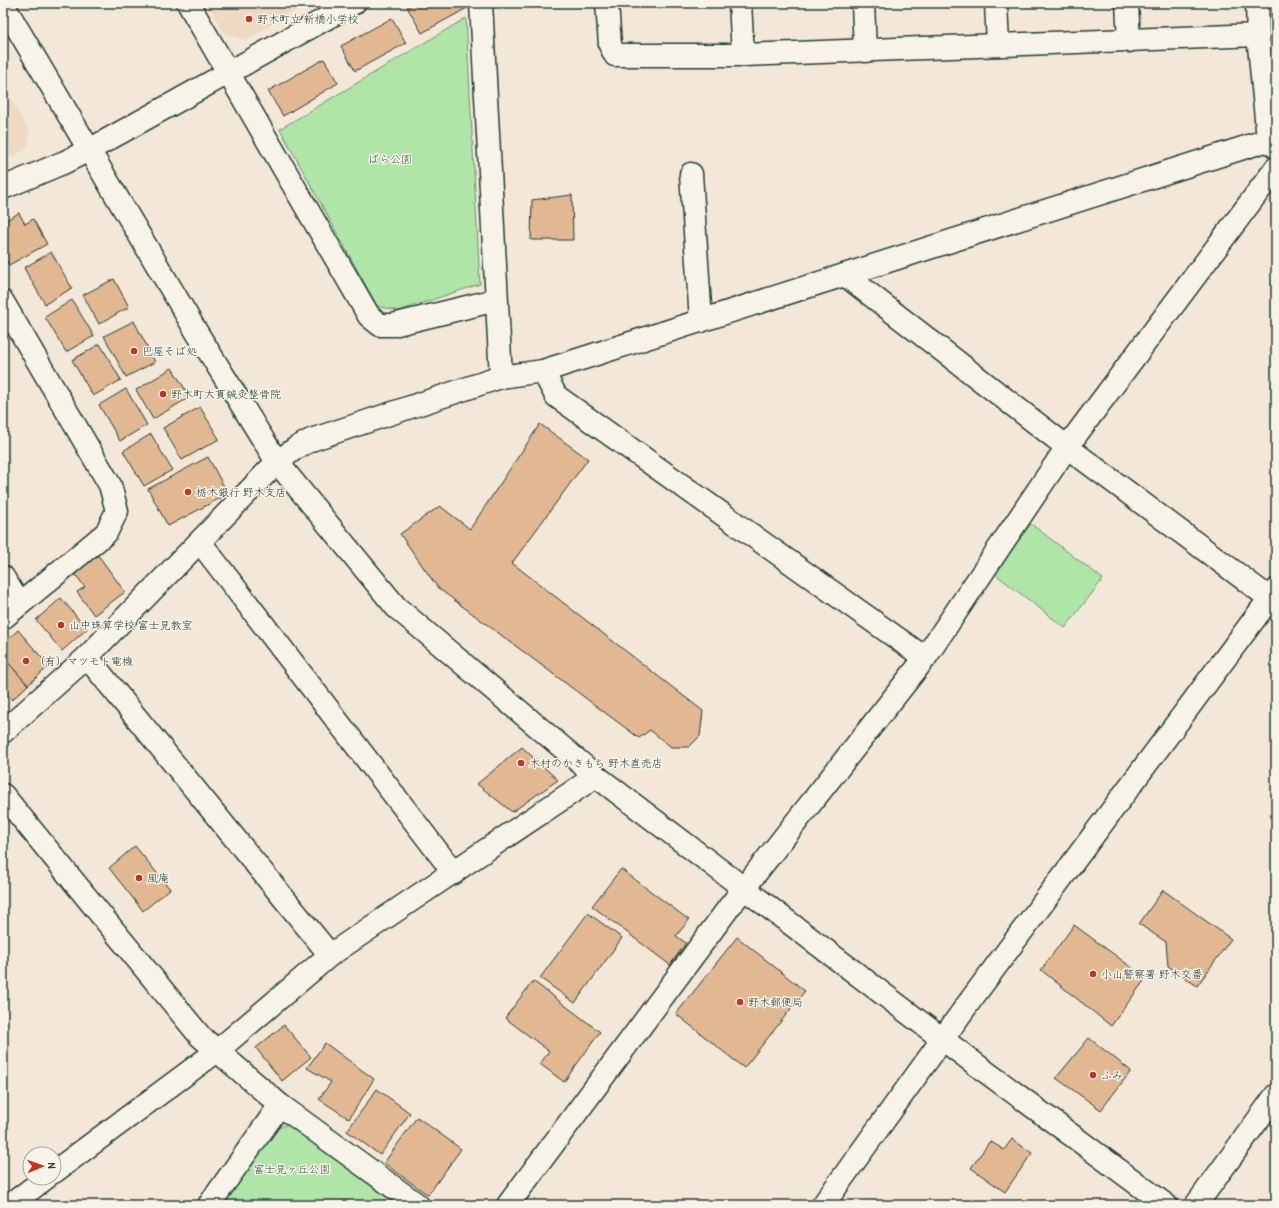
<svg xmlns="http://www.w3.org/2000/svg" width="1279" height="1208" font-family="'Patrick Hand','Klee One',sans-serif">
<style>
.built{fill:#eed9c2}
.green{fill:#afe5a7;stroke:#67916e}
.building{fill:#e1b891;stroke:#1f3d34}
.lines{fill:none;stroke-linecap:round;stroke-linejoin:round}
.minor-casing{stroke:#1f3d34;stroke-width:25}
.minor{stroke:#f7f3e8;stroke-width:22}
.poi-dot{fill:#c8321e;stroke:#f7f3e8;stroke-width:1.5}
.labels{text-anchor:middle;stroke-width:3;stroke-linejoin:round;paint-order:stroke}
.poi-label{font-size:11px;fill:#1f3d34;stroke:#f7f3e8;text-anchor:start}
.park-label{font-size:11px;fill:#355645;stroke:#f7f3e8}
</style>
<rect width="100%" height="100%" fill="#f3e7d7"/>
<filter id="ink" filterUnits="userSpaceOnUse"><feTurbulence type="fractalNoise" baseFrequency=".025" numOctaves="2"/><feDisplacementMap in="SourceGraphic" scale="8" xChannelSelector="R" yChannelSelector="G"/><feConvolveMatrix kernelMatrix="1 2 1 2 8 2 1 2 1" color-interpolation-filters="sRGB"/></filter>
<g filter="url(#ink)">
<g class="built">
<path d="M207,3H308L245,40L225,34Z"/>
<path d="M3,86L29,131L27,149L3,160Z"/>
</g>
<g class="green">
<path d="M466,18L480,284L398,311L377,306L280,129Z"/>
<path d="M1031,524L1103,579L1065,628L994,573Z"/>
<path d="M290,1123L402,1205H221L278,1128Z"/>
</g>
<g class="building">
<path d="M415,3H464L467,8L422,33L407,7Z"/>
<path d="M392,18L406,43L355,71L341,46Z"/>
<path d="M324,59L338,83L283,116L268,91Z"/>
<path d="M572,195L573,240H531L532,200Z"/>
<path d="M19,213L25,224L33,219L47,244L9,265L3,255V222Z"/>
<path d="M51,252L72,288L45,304L24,268Z"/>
<path d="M114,279L129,307L99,324L83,295Z"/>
<path d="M72,300L94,336L66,352L45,317Z"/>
<path d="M134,321L155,362L126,377L104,336Z"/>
<path d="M100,344L121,380L93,396L72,360Z"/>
<path d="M172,368L190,397L153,419L136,390Z"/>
<path d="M126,389L147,425L120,441L99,405Z"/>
<path d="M200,407L219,439L182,460L163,428Z"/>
<path d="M540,424L588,459L512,563L703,711L700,736L689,747H671L650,730L639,738L438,588L400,534L440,506L470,529Z"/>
<path d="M151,434L172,470L144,486L123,451Z"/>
<path d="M208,457L228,494L168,526L148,489Z"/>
<path d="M98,555L125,592L94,615L77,592L85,587L74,573Z"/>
<path d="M61,598L87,629L62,651L36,620Z"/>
<path d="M18,630L49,666L28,685L3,657V644Z"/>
<path d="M3,657L28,685L12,700L3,690Z"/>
<path d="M522,747L558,780L512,812L477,784Z"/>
<path d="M135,846L170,889L143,911L109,868Z"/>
<path d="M621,869L689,920L676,936L686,943L670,965L592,906Z"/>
<path d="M1163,890L1231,939L1197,986L1168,966L1166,942L1139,924Z"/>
<path d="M588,913L622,938L575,1003L540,978Z"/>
<path d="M1074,925L1146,978L1111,1026L1041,970Z"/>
<path d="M737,937L805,991L744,1068L676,1014Z"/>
<path d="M533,981L600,1032L564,1082L540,1064L549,1051L505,1018Z"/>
<path d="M284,1025L311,1057L282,1081L256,1048Z"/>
<path d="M1089,1038L1131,1071L1101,1110L1056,1078Z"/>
<path d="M325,1043L374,1079L349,1119L319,1099L331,1082L307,1068Z"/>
<path d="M377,1089L410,1113L380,1155L347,1131Z"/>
<path d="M417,1117L461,1149L428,1195L384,1163Z"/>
<path d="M1012,1139L1032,1153L1005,1192L971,1168L990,1141L1004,1150Z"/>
</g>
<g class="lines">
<defs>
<g id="minor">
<path d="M188,3L369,316L380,325H393L496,300"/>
<path d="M481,3L501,377"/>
<path d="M607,3L610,45L615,55H743L1258,35"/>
<path d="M740,3L743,55"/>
<path d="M863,3L865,51"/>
<path d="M996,3L998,45"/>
<path d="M1127,3L1129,41"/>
<path d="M1257,3L1258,35L1268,140"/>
<path d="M3,4L196,331L277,462L396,607L596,776L978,1066L1166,1205"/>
<path d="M691,174L701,321"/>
<path d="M3,188L65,162L89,150L354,3"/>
<path d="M845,275L1067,447L1276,603"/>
<path d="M3,302L110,485L117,511L106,533L3,618"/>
<path d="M543,371L556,396L925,658"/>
<path d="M200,542L454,873"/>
<path d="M3,577L19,603"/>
<path d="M87,657L330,955"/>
<path d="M3,732L87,657L277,462L296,448L311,440L501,377L543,371L1268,140L1276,147"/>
<path d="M3,795L200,1036L280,1105L418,1205"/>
<path d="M54,1172L217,1051L330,955L596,776"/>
<path d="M10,1205L46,1178"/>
<path d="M209,1205L280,1105"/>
<path d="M508,1205L730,906L925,658L1067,447L1276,168"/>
<path d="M823,1205L970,1001L1276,590"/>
<path d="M1196,1205L1276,1095"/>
</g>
</defs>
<use href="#minor" class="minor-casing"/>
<use href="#minor" class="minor"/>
</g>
</g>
<g class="poi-dot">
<circle cx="249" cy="19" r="4"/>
<circle cx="134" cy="351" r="4"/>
<circle cx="163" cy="394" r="4"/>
<circle cx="188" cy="492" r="4"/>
<circle cx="61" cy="625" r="4"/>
<circle cx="26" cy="661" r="4"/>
<circle cx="521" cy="763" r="4"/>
<circle cx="139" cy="878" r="4"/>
<circle cx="1093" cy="974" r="4"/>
<circle cx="740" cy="1002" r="4"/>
<circle cx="1093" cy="1075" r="4"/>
</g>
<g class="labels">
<g class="poi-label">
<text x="257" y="23">野木町立 新橋小学校</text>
<text x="142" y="355">巴屋そば処</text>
<text x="171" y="398">野木町大貫鍼灸整骨院</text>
<text x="196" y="496">栃木銀行 野木支店</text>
<text x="69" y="629">山中珠算学校 富士見教室</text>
<text x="34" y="665">（有）マツモト電機</text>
<text x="529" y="767">木村のかきもち 野木直売店</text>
<text x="147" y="882">風庵</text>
<text x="1101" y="978">小山警察署 野木交番</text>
<text x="748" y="1006">野木郵便局</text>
<text x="1101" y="1079">ふみ</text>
</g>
<g class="park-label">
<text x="390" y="163">ばら公園</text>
<text x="292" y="1173">富士見ヶ丘公園</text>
</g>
</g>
<rect width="1279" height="1208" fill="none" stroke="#f7f3e8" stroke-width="16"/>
<rect x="8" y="8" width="1263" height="1192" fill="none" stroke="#1f3d34" stroke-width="1.5" filter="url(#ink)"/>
<g transform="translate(42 1166) rotate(88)"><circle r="19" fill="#f7f3e8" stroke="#a1aaa0"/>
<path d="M0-3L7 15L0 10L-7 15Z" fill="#c8321e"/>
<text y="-6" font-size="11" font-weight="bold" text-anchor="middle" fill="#1f3d34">N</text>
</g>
</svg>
